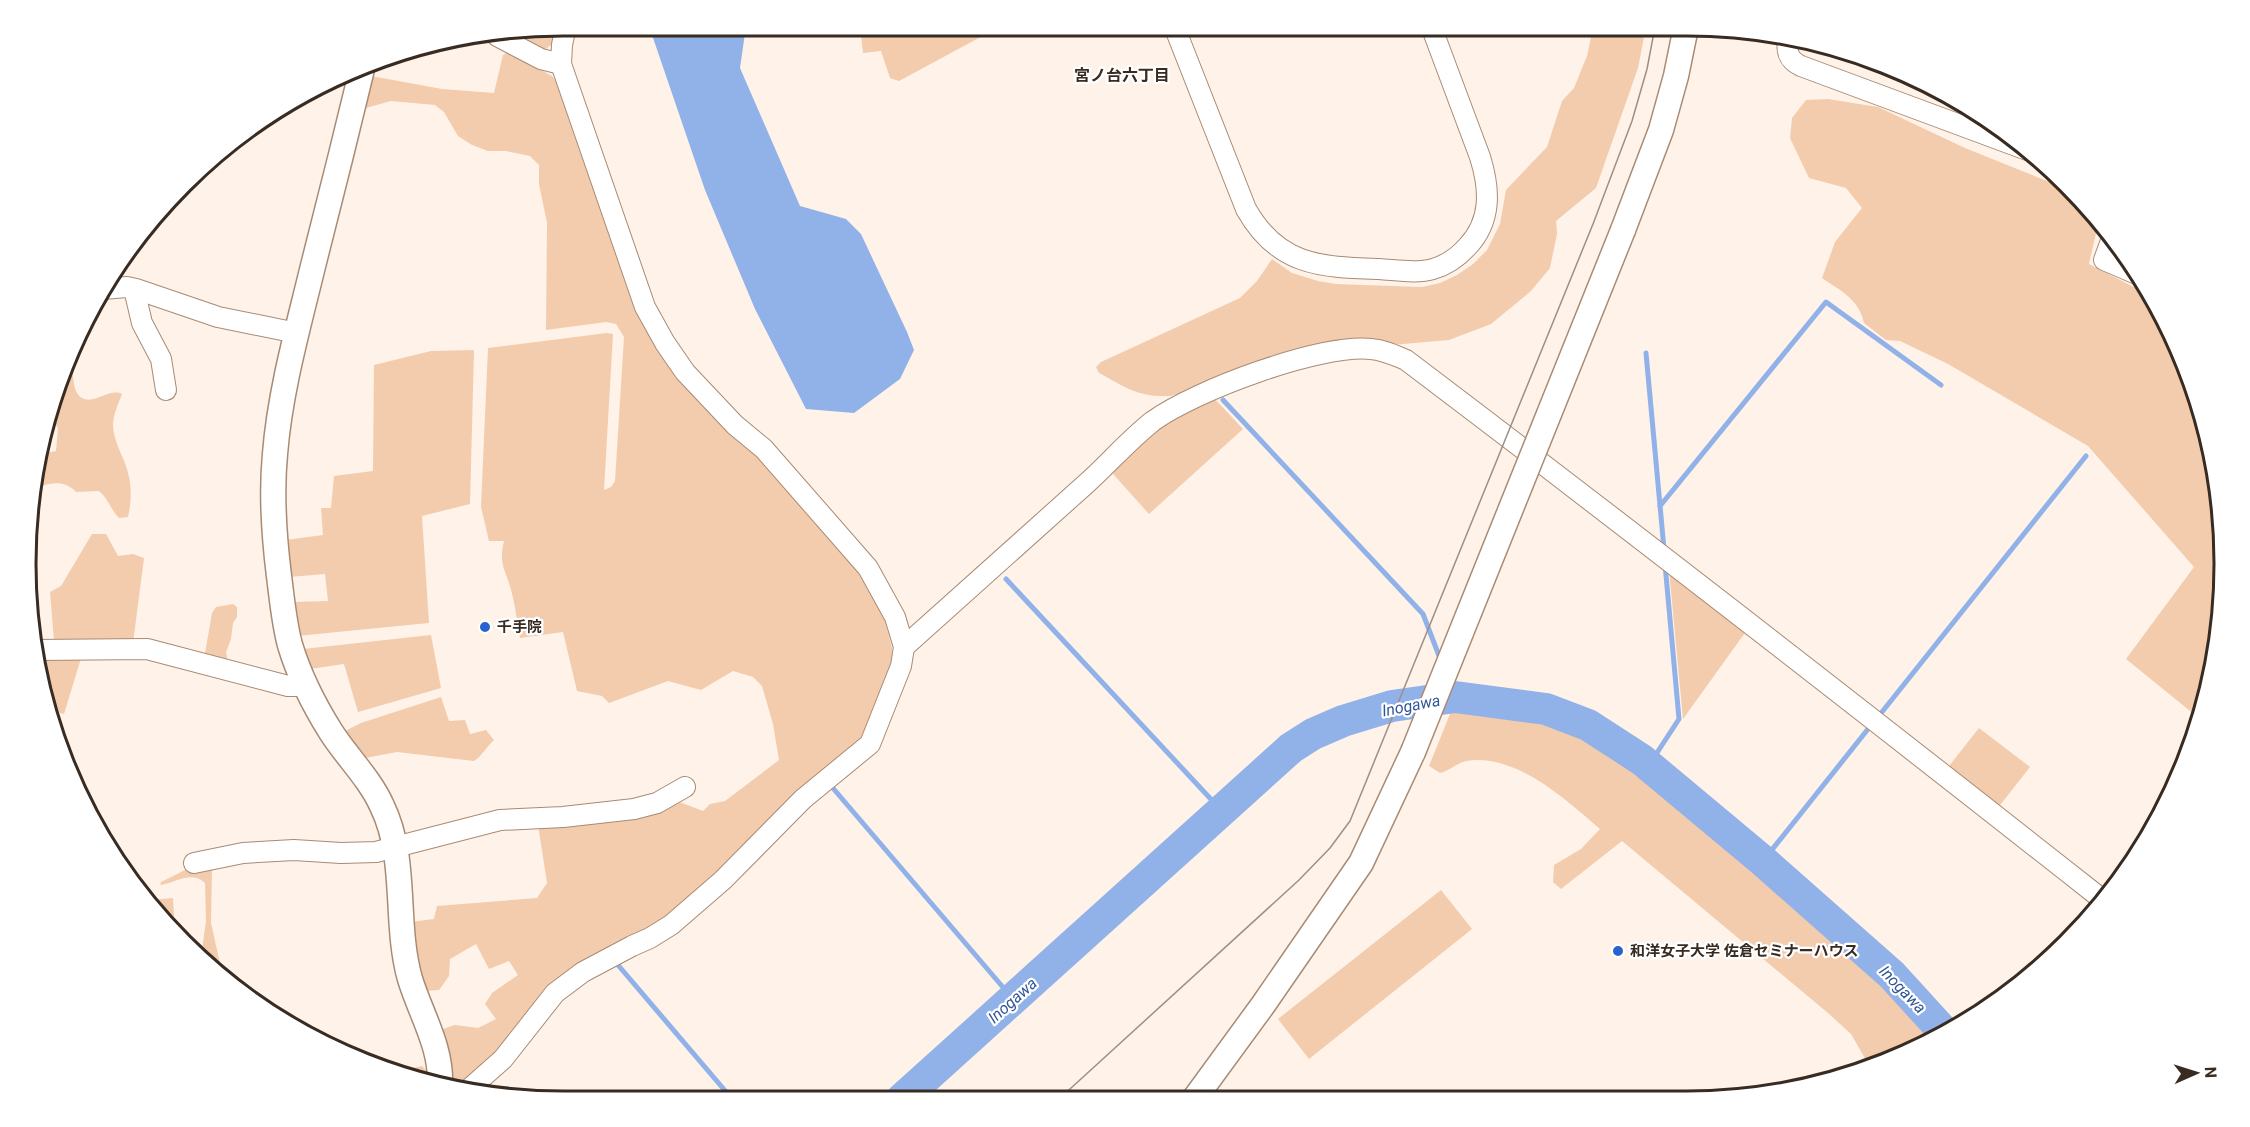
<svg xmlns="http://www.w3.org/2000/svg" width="2250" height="1127" font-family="Roboto,'Noto Sans JP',sans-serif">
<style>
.green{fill:#f3ccae}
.water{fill:#91b1e9}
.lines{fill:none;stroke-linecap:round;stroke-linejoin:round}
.stream{stroke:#91b1e9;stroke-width:5}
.river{stroke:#91b1e9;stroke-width:32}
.minor-casing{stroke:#a88b74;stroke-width:22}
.tertiary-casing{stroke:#a88b74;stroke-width:27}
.minor{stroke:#fff;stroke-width:20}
.tertiary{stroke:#fff;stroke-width:24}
.tram{stroke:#9c9086;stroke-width:1.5}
.tertiary-bridge-casing{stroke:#a88b74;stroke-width:27;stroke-linecap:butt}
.tertiary-bridge{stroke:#fff;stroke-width:24}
.poi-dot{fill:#2862cf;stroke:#fff;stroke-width:2}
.labels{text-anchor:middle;stroke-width:4.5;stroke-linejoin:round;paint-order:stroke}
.poi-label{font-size:15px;font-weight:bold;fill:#372b22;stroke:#fff;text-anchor:start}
.neighbourhood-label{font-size:16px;font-weight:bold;fill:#372b22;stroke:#fff}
.water-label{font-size:16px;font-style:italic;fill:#315599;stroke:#fff}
.rim{fill:none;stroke:#372b22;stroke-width:3}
</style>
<rect width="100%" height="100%" fill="#fff2e8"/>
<g class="green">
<path d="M558,26L551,45L543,51L509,35Z"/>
<path d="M860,26H1001L899,81L890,78L881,51L863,53Z"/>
<path d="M1593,27H1646L1638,68L1596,188L1556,221L1557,234L1550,268L1531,291L1491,324L1449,340L1392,345L1170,396C1137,397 1127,388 1099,373L1096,367L1101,362L1240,298L1257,281L1272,259L1292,273L1318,281L1336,284L1422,287L1440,283L1457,275L1473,264L1487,250L1500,224L1506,190L1547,147L1562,101L1574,88L1587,56Z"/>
<path d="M508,52L552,76L563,89L639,309L861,574L878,600L885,622L892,648V667L865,741L666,922L626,942L465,1084L448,1077L440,1030L455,1025L478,1028L496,1019L485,1004L492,993L518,975L509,961L489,969L476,944L450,959L449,976L439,990L425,991L417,974L410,922L434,919L437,906L537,898L547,883L538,825L677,801L703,811L710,804L725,801L779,760L773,724L762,686L753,677L733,671L701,690L668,681L609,703L602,696L577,691L563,632L520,638C517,621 515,603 510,586C504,568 499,562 504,541H489L481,507L488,348L607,333L613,334L604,490L611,487L615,481L624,337L616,324L606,322L546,330L547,223L539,184V165L530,156L506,151H488L472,145L458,136L444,112L435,105L391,101L362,109L371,76L442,89L494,93L503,55Z"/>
<path d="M1828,99L1878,107L1965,148L2072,191L2096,216L2097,229L2089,264L2153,297L2196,390L2220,493L2223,598L2206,702L2200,719L2126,659L2194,567L2088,446L1948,364L1900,341L1886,340L1864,323C1859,299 1841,291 1822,278L1835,242L1862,208L1846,188L1809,178L1790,138L1792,118L1806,100Z"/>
<path d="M474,350L470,504L422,516L429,623L297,636L293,602L328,601L325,574L289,577L285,540L323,535L321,508H331L334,476L373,471L374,365L431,351Z"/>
<path d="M65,361H68C76,371 70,394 84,399C97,403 110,388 122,394C118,405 113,414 113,426C114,441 121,452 126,466C132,483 132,499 128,517L119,518C110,509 109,499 99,491L76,492C65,480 49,482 35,489L37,455L56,451L58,428L49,414Z"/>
<path d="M1213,397L1243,429L1149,514L1114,475L1111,469L1158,427Z"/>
<path d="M92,534H106L118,556L133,554L144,558L133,643L54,641L50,592L61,586Z"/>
<path d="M1669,570L1747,630L1683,719Z"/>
<path d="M233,604L237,607V617L233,623L231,639L226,652L229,667L204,659L212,613L216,607Z"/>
<path d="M431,635L441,688L358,712L344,664L310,669L303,649Z"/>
<path d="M82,655L64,714L53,711L37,656Z"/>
<path d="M441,697L449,721L465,720L470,734L486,730L494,740C486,747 483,755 474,761L397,752L365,758L343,732L361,723Z"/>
<path d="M1454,704L1480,706L1544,716L1558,721L1587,732L1642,768L1759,866L1888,979L1939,1034L1892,1061L1870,1067L1851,1034L1828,1013L1622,841L1561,889L1553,882L1554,865L1581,849L1600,829C1565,799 1516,753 1466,761C1457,763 1449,771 1440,773L1429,766Z"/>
<path d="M1979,728L2030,767L1997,809L1946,770Z"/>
<path d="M207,865L212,870L211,923L222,972L201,957L206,921L205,883C191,870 176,883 160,885L161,882L187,869Z"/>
<path d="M1441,890L1472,929L1309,1059L1278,1019Z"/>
<path d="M173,898L175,932L151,900Z"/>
<path d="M422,1066L432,1076L431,1084L401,1074L404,1070Z"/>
</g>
<path class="water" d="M652,26H746L740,68L800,206L846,219L861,234L907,332L914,350L900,379L854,413L806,409L755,309L705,190L650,29Z"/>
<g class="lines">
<g class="stream">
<path d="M1646,353L1664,549"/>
<path d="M1223,400L1423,614L1441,661"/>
<path d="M1660,506L1826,302L1941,385"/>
<path d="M1006,579L1221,810"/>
<path d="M1450,683L1455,697"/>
<path d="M1878,717L2086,456"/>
<path d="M1649,765L1679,719L1665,564"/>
<path d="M832,787L1013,999"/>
<path d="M1763,861L1872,724"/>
<path d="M618,965L733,1100"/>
</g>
<path class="river" d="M902,1099L1291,748L1313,734L1343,721L1392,706L1455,697L1546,709L1588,725L1642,760L1763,861L1892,975L1943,1031"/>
<defs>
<g id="minor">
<path d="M1174,26L1246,209C1278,266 1320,267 1379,269C1396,270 1417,274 1433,269C1447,265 1458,257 1467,247C1492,221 1490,189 1480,157L1431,26"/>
<path d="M497,36L541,59L561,64"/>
<path d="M1788,38C1786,51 1788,60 1801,66L2030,151"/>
<path d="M2112,238L2104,260L2139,275"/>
<path d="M103,289L127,287L136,289L218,317L297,333"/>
<path d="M134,289L142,323L161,359L166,390"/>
<path d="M904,647C965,593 1026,538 1087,483C1109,463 1130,439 1153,421C1196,390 1320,344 1371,349C1384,350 1394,355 1406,360C1640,537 1872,718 2103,900"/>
<path d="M35,650L147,649L288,686H306"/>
<path d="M194,863L243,853L294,850L341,853L376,852L500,820L563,817L634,809L657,803L685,787"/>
<path d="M468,1090L503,1059L555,993L583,972L632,946L650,938L671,925L723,880L803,799L870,744L901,666L904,647L895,617L868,568L764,449L735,425L685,372L665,343L645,307L561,64L562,45L566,26"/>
</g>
<g id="tertiary">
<path d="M362,69C346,135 330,200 313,266C298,328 280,391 275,454C271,495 274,536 279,576C282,599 284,623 290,645C299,675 314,705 331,732C347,757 370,779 382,806C408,859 394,923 410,979C421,1015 442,1047 440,1086"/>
<path d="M1623,230L1661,130L1676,76L1686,27"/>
<path d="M1195,1098L1263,1005L1361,863L1413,752"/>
</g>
</defs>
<use href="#minor" class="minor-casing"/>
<use href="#tertiary" class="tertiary-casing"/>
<use href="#minor" class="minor"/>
<use href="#tertiary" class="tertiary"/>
<path class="tram" d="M1059,1099L1299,880L1330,848L1350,821L1593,224L1632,121L1647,69L1655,27"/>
<defs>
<path id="tertiary-bridge" d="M1413,752L1623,230"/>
</defs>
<use href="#tertiary-bridge" class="tertiary-bridge-casing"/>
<use href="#tertiary-bridge" class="tertiary-bridge"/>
</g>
<g class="poi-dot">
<circle cx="485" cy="627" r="6"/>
<circle cx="1618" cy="951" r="6"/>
</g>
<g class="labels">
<g class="poi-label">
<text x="497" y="632">千手院</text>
<text x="1630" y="956">和洋女子大学 佐倉セミナーハウス</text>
</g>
<g class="neighbourhood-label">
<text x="1122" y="81">宮ノ台六丁目</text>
</g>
<g class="water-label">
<text transform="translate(1411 705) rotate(-11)" y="6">Inogawa</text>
<text transform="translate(1903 989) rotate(46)" y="6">Inogawa</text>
<text transform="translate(1012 1000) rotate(-42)" y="6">Inogawa</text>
</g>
</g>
<path d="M0 0H2250V1127H0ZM563 36H1687A527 527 0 0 1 2214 563V564A527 527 0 0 1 1687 1091H563A527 527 0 0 1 36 564V563A527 527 0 0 1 563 36Z" fill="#fff" fill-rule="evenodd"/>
<path class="rim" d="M563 36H1687A527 527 0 0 1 2214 563V564A527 527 0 0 1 1687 1091H563A527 527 0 0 1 36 564V563A527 527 0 0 1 563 36Z"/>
<g transform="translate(2196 1073) rotate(87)" stroke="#ffffff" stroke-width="4.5" paint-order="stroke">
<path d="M0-4.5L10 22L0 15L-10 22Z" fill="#372b22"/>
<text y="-9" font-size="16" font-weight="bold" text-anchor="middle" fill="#372b22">N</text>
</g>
</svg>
